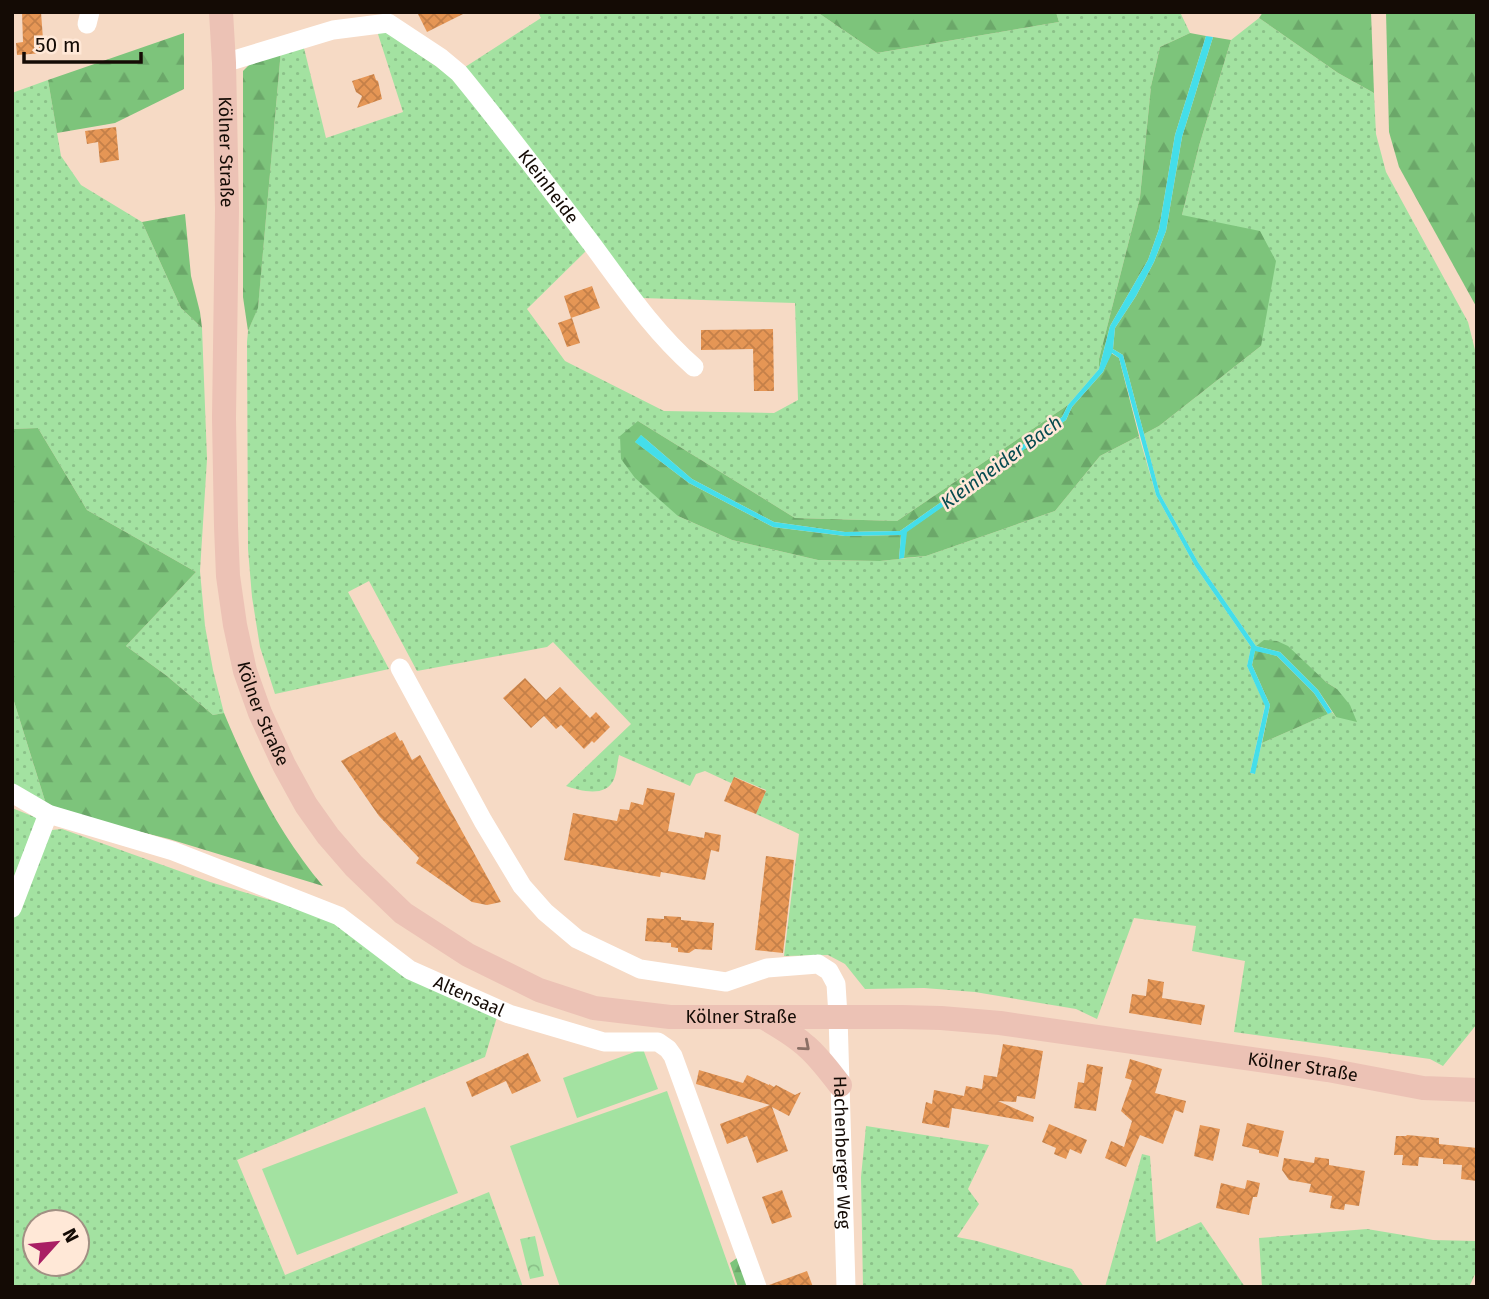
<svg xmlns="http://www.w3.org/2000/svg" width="1489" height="1299" font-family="'Fira Sans',sans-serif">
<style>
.grass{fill:url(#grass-dots);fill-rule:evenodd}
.forest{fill:url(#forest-firs)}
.park{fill:url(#park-crowns)}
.pitch{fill:#a3e2a1}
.water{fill:#44deea}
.building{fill:url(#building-cross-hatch)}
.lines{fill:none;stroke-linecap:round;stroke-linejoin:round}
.minor{stroke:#fff;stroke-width:19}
.major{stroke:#ecc2b5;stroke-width:24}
.oneway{stroke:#8b7066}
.labels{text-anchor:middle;stroke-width:5;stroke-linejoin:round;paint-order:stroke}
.street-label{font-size:18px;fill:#140b05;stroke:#ffe8d7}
.water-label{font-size:19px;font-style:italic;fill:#064b50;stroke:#ffe8d7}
</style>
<defs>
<pattern id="grass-dots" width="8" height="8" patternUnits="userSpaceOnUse" patternTransform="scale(1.75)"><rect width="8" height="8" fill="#a3e2a1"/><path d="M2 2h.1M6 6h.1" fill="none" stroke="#8bc189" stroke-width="1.8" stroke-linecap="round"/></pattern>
<pattern id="forest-firs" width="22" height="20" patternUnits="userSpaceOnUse" patternTransform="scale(1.75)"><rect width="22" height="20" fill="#7dc47b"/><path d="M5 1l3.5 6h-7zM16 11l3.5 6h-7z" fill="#6ba769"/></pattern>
<pattern id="park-crowns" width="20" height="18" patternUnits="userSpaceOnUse" patternTransform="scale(1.75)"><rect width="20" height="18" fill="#a3e2a1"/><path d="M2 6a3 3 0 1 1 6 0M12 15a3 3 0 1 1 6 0" fill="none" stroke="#8bc189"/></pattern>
<pattern id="building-cross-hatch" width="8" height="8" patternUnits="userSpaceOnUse" patternTransform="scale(1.75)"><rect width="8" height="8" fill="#e59655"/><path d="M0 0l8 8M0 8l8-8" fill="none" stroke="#c48049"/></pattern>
</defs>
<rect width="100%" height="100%" fill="#f6dac5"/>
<g class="grass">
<path d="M538,12H817L877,53L1059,22L1056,12H1180L1190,33L1160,47L1151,86L1140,197L1099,359V369L1068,405L897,521L795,518L638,421L678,516L732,540L818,560L880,561L926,556L1055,511L1100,456L1139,436L1156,495L1195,566L1251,647L1247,666L1265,705L1250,773L1254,774L1262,743L1332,712L1336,717L1337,689L1326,682L1277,641H1264L1256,646L1198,562L1160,494L1144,434L1159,426L1261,346L1182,215L1199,146L1231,40L1259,18L1338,73L1374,93L1376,134L1386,172L1468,322L1476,354L1477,1024L1443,1066L1430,1059L1234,1032L1245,961L1192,951L1196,926L1134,918L1097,1019L1076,1009L975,992L924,988L865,989L845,964L828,955L784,956L799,834L756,814L766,790L735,777L731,783L705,771L696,774L690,786L619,755C617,763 617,772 614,779C606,798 581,791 566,786L631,724L553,642L547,647L417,671L369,581L348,592L389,669L275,694L260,647L252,597L248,549L247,342L248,331L258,307L281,50L303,44L326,138L403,112L377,31H384L436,66L459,84L587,250L527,309L565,361L664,411L774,413L798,400L795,303L642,298L462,69L541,18Z"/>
<path d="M48,80L61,156L81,185L142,222L181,308L202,328L207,459L200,571L205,626L213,670L224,713L213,715L167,676L126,646L196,572L87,510L38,428L12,429V93Z"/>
<path d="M12,695L46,804L12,787Z"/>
<path d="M12,808L37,818L12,882Z"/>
<path d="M62,829L210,882L317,914L497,1017L485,1057L237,1160L285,1275L489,1192L523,1287H12V921L44,837L52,830ZM35,1222H77V1264H35Z"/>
<path d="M866,1126L989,1145L968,1189L979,1204L957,1237L977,1241L1072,1269L1084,1287H863L861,1177Z"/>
<path d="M1142,1154L1150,1156L1156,1242L1201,1222L1245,1287H1105Z"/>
<path d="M1367,1229L1433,1240L1477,1241V1270L1469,1287H1262L1259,1238Z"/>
</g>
<g class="forest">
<path d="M817,12H1056L1059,22L877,53Z"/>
<path d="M1263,12H1371L1374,93L1338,73L1259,18Z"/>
<path d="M1386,12H1477V308L1399,167L1389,132Z"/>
<path d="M184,33V89L115,123L57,133L48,80Z"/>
<path d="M1190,33L1206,36L1175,135L1159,229L1148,260L1110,326L1099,369V359L1140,197L1151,86L1160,47Z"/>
<path d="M1213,37L1231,40L1199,146L1182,215L1260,231L1276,261L1261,346L1159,426L1144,434L1123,355L1113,349L1115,328L1136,296L1154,262L1166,231L1182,137Z"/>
<path d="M281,50L258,308L248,331L243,297V71L256,58Z"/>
<path d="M185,214L191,276L200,312L202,328L181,308L142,222Z"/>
<path d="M1111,353L1119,358L1139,436L1100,456L1055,511L926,556L904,558L906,532L1066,420L1072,407L1103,372Z"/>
<path d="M1068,405L1062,417L900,531L845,532L774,522L692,479L641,435L635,442L689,483L773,527L845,536L901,535L899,559L880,561L818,560L732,540L678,516L635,478L621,459L620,436L638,421L795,518L897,521Z"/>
<path d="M38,428L87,510L196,572L126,646L167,676L213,715L224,713C250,775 279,834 323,886L169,839L68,814L46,804L12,695V429Z"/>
<path d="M1264,640L1277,641L1288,646L1326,682L1337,689L1350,705L1357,722L1336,717L1318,690L1280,652L1256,646Z"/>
<path d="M1255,650L1277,656L1314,693L1328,714L1262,743L1270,705L1252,665Z"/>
<path d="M741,1255L754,1287H738L730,1263Z"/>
</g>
<path class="park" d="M535,1236L544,1276L530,1279L520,1239Z"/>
<g class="pitch">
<path d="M643,1049L658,1089L577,1118L563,1078Z"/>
<path d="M667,1091L736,1287H560L510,1146Z"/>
<path d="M425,1107L458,1193L297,1255L262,1169Z"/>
</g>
<path class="water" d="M1206,36L1213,37L1182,137L1166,231L1154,262L1136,296L1115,328L1113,349L1123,355L1160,494L1198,562L1256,646L1280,652L1318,690L1332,712L1328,714L1314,693L1277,656L1255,651L1252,665L1270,705L1255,774L1250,773L1265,706L1247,666L1251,647L1195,566L1156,495L1119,358L1112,353L1103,372L1072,407L1066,420L907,532L904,558L899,559L901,535L845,536L773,527L689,483L635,442L641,435L692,479L774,522L845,532L900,531L1062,417L1068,405L1099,369L1110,326L1148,260L1159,229L1175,135Z"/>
<g class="building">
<path d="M22,12H41L44,53L17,55L16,43L23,42Z"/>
<path d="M417,12H467L427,32Z"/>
<path d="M374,74L376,80L378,81L382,99L357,108L362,96L356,92L352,81Z"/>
<path d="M116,127L119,160L100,163L98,142L87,144L85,131Z"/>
<path d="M592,286L600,308L571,318L564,296Z"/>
<path d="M572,318L580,343L567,347L558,323Z"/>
<path d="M773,329L774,391H754L753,349L701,350V330Z"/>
<path d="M525,678L546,700L560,687L590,718L596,712L610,727L594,743L592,741L584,749L561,725L556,729L544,716L531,728L503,698Z"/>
<path d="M395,732L400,741L402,740L412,760L420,755L501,902L487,905L472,902L416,863L419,858L379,816L341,761Z"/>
<path d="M734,777L766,791L756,814L724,801Z"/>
<path d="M647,788L675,793L668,831L704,838L705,832L721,835L719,852L711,850L705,880L661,872L660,877L564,860L573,813L617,821L620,809L629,810L631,802L643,805Z"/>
<path d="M766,856L794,860L783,953L755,950Z"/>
<path d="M664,916L681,917V920L714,923L712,950L695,949L689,953L678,952V948L671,947V943L645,941L647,918L664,919Z"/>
<path d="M1148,979L1164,982L1162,998L1205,1005L1201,1025L1129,1013L1132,994L1146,996Z"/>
<path d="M1003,1044L1043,1051L1035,1099L1017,1096L1016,1102L998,1101L1034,1117L1033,1122L952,1108L949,1128L922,1123L926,1102L932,1104L934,1090L964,1096L966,1086L982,1089L984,1075L997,1077Z"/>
<path d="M528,1053L541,1081L512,1094L506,1081L472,1097L466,1082Z"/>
<path d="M1130,1059L1162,1069L1155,1093L1186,1101L1183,1113L1175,1110L1163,1144L1140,1135L1126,1167L1105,1158L1111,1141L1124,1147L1132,1121L1121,1111L1132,1080L1125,1078Z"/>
<path d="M1087,1064L1103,1067L1096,1111L1074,1108L1078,1082L1084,1083Z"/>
<path d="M699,1070L743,1083L747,1075L769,1085V1084L774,1087L776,1085L795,1095L801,1092L789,1116L772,1107L788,1151L757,1163L747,1136L727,1144L720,1124L770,1105L696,1084Z"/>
<path d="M1247,1123L1284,1131L1278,1157L1259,1153V1150L1242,1146Z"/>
<path d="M1049,1124L1087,1140L1081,1154L1070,1149L1066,1159L1054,1154L1056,1148L1042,1142Z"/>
<path d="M1200,1125L1220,1129L1213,1161L1194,1156Z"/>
<path d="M1407,1135L1439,1138V1144L1477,1148V1181L1461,1179L1462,1165L1443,1164V1159L1419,1157L1418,1166L1402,1165L1403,1155H1394L1396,1136H1406Z"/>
<path d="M1315,1157L1329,1159V1165L1365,1171L1359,1206L1345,1204L1344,1210L1330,1208L1332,1196L1309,1192L1311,1184L1289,1180L1282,1170L1284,1158L1314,1163Z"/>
<path d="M1247,1180L1260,1183L1257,1197H1253L1249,1215L1216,1208L1221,1183L1245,1189Z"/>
<path d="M782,1190L792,1217L772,1224L762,1197Z"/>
<path d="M807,1271L813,1287H769V1285Z"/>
</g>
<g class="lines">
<g class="minor">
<path d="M87,24L90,12"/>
<path id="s1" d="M224,63L333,30L388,23L441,58L459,73C505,129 548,186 591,243C623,286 653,331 694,367"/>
<path id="s2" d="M400,668L483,821L522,886L545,912L577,939L640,969L726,982L767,968L818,964L829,971L836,984L838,1016L846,1287"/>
<path id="s3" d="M12,793L48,814L173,851L339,916L410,970L509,1014L604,1042H658L668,1049L673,1056L757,1287"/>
<path d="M12,908L48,814"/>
</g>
<g class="major">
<path id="s4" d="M221,12L224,63L227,209L224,418L226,526L228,576L235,625L245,671L260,713L284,765L306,805L328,836L354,866L403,913L468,955L539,990L594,1008L670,1017H902L941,1018L1000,1023L1328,1070L1423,1088L1477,1090"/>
<path d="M763,1017C778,1026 793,1034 806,1046C819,1057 829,1071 840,1085"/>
</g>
</g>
<defs><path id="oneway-chevron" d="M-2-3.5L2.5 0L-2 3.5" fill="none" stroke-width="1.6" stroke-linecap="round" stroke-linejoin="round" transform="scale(1.75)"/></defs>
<use class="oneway" href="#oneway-chevron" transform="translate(805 1046) rotate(41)"/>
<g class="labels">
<g class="street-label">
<text dy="6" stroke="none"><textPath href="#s4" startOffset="140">Kölner Straße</textPath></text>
<text dy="6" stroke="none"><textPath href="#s1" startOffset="401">Kleinheide</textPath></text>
<text dy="6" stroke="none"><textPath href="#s4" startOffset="707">Kölner Straße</textPath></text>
<text dy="6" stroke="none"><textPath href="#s3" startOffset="504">Altensaal</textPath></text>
<text dy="6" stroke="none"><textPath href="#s4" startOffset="1316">Kölner Straße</textPath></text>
<text dy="6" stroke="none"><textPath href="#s4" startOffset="1881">Kölner Straße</textPath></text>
<text dy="6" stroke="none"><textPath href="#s2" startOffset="774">Hachenberger Weg</textPath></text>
</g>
<g class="water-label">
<text transform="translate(1001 462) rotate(-36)" y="7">Kleinheider Bach</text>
</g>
</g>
<rect width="1489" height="1299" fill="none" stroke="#140b05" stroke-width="28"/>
<g transform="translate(56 1243) rotate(63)"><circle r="33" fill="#ffe8d7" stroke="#a19083" stroke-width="2"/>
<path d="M0-5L12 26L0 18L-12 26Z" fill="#a91f64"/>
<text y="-10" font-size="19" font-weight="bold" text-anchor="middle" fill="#140b05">N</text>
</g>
<path d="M24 52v10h117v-10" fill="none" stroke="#140b05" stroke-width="3.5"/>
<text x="35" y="52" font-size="21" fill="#140b05" stroke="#ffe8d7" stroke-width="5" paint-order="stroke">50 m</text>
</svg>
